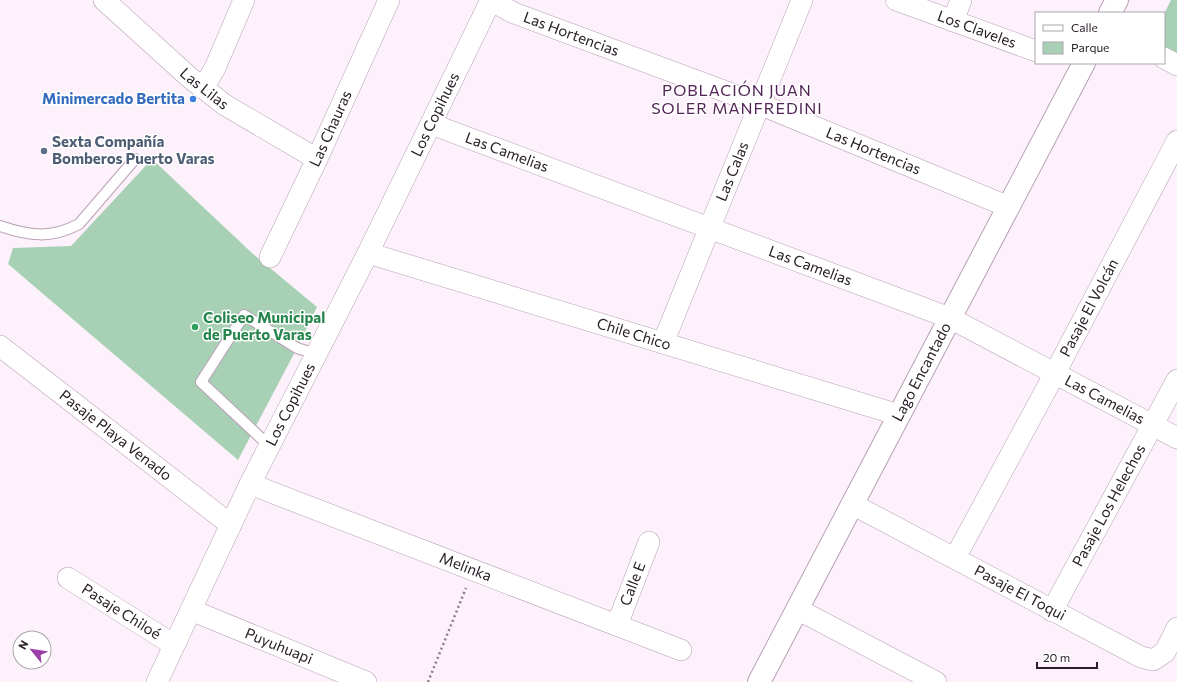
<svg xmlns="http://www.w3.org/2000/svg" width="1177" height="682" font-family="Commissioner,sans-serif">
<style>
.green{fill:#a8d0b5}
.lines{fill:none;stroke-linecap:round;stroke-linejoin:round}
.service-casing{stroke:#b99fb6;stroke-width:12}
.minor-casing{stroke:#b99fb6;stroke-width:22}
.tertiary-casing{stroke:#b99fb6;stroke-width:24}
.path{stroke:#897f88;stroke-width:2.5;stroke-dasharray:2 3;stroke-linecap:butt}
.service{stroke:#fff;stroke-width:10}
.minor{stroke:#fff;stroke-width:21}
.tertiary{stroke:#fff;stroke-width:22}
.shop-dot{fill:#3f7fe0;stroke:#fff;stroke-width:1.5}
.service-dot{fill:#5c6f8a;stroke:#fff;stroke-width:1.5}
.leisure-dot{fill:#2e9e5b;stroke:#fff;stroke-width:1.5}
.labels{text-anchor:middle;stroke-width:3;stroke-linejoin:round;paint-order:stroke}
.street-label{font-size:15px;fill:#2a2029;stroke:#fff}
.shop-label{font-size:15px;font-weight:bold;fill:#366cbe;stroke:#fff;text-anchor:end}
.service-label{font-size:15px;font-weight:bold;fill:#4e5e75;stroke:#fff;text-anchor:start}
.leisure-label{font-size:15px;font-weight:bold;fill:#27864d;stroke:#fff;text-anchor:start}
.neighbourhood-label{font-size:16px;letter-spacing:1px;fill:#522457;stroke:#fff}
</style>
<rect width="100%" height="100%" fill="#fdf2fb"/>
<g class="green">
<path d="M1171,0H1177V57L1164,50V14Z"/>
<path d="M152,159L252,253L317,307L297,348L238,460L8,264L13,248L71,246Z"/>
</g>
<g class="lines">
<defs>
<g id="service">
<path d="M0,226C29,236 51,239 79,224L135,159"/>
<path d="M268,450L263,440L201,382L244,315L297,348L316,354"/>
</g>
<g id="minor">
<path id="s1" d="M104,0L189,77L225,105L317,159"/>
<path id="s2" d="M494,0L501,6L514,13L759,104L1009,207"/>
<path id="s3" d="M896,0L1036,51"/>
<path d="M953,21L961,0"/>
<path d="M1164,58L1177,65"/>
<path d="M203,88L215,68L244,0"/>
<path id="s4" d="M431,124L950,318L1177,438"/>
<path id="s5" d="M368,253L899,415"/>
<path id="s6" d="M270,257L317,159L389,0"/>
<path id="s7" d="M663,343L802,0"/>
<path id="s8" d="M0,346L231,525"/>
<path id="s9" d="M250,484L681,650"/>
<path id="s10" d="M852,504L1141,657L1153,660L1165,652L1177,628"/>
<path id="s11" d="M955,558L1055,373L1177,141"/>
<path id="s12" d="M68,578L174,645"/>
<path d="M797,609L936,682"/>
<path id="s13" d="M191,610L366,682"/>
<path id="s14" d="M1052,611L1177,380"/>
<path id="s15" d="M617,625L649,542"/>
<path id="s16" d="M157,682L250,484L368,253L491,0"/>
</g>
<g id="tertiary">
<path d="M1110,13L1117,0"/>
<path id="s17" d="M759,682L1084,63"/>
</g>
</defs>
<use href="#service" class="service-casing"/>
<use href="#minor" class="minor-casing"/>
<use href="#tertiary" class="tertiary-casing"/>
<path class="path" d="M428,682L466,588"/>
<use href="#service" class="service"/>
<use href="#minor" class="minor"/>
<use href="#tertiary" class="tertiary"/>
</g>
<circle class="shop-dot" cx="193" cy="99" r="4"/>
<circle class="service-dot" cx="44" cy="151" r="4"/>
<circle class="leisure-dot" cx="195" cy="327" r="4"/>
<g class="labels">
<g class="street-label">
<text dy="5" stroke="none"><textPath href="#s3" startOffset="86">Los Claveles</textPath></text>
<text dy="5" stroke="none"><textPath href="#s2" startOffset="85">Las Hortencias</textPath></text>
<text dy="5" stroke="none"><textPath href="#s1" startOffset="134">Las Lilas</textPath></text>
<text dy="5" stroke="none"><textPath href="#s16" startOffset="632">Los Copihues</textPath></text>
<text dy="5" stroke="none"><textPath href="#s6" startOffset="142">Las Chauras</textPath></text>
<text dy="5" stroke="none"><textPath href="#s2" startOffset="409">Las Hortencias</textPath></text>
<text dy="5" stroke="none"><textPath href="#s4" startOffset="81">Las Camelias</textPath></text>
<text dy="5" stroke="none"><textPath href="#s7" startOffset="185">Las Calas</textPath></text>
<text dy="5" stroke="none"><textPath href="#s4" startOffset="405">Las Camelias</textPath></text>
<text dy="5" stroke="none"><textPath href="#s11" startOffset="284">Pasaje El Volcán</textPath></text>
<text dy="5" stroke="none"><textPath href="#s5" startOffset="278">Chile Chico</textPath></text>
<text dy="5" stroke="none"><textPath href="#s17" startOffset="350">Lago Encantado</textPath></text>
<text dy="5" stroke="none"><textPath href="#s4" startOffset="729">Las Camelias</textPath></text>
<text dy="5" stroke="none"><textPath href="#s16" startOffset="308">Los Copihues</textPath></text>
<text dy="5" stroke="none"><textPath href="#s8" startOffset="146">Pasaje Playa Venado</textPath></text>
<text dy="5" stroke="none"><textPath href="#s14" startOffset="120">Pasaje Los Helechos</textPath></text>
<text dy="5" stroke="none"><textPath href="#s9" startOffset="231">Melinka</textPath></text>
<text dy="5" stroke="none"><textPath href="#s15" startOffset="44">Calle E</textPath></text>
<text dy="5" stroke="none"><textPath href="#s10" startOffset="190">Pasaje El Toqui</textPath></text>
<text dy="5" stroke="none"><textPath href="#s12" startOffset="63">Pasaje Chiloé</textPath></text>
<text dy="5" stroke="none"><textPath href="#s13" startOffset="95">Puyuhuapi</textPath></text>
</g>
<g class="shop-label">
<text x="185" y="104">Minimercado Bertita</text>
</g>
<g class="service-label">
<text x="52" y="147">Sexta Compañía<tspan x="52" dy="17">Bomberos Puerto Varas</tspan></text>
</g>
<g class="leisure-label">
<text x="203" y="323">Coliseo Municipal<tspan x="203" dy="17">de Puerto Varas</tspan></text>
</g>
<g class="neighbourhood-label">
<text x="737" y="96">POBLACIÓN JUAN<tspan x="737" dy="18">SOLER MANFREDINI</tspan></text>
</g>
</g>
<rect x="1035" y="12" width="130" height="52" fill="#ffffff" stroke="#aaa6a9"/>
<rect x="1043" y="25" width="20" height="6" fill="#ffffff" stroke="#aaa6a9"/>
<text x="1071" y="32" font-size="12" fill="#2a2029">Calle</text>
<rect x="1043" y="42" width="20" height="12" fill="#a8d0b5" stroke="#aaa6a9"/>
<text x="1071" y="52" font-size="12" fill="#2a2029">Parque</text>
<g transform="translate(32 650) rotate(300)"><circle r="19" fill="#ffffff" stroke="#aaa6a9"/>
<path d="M0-3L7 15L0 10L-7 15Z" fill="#9d3fa8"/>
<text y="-6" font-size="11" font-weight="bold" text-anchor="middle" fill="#2a2029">N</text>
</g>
<path d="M1037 662v6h60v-6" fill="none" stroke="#2a2029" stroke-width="2"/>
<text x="1043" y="662" font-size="12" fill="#2a2029" stroke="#ffffff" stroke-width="3" paint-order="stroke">20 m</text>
</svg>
